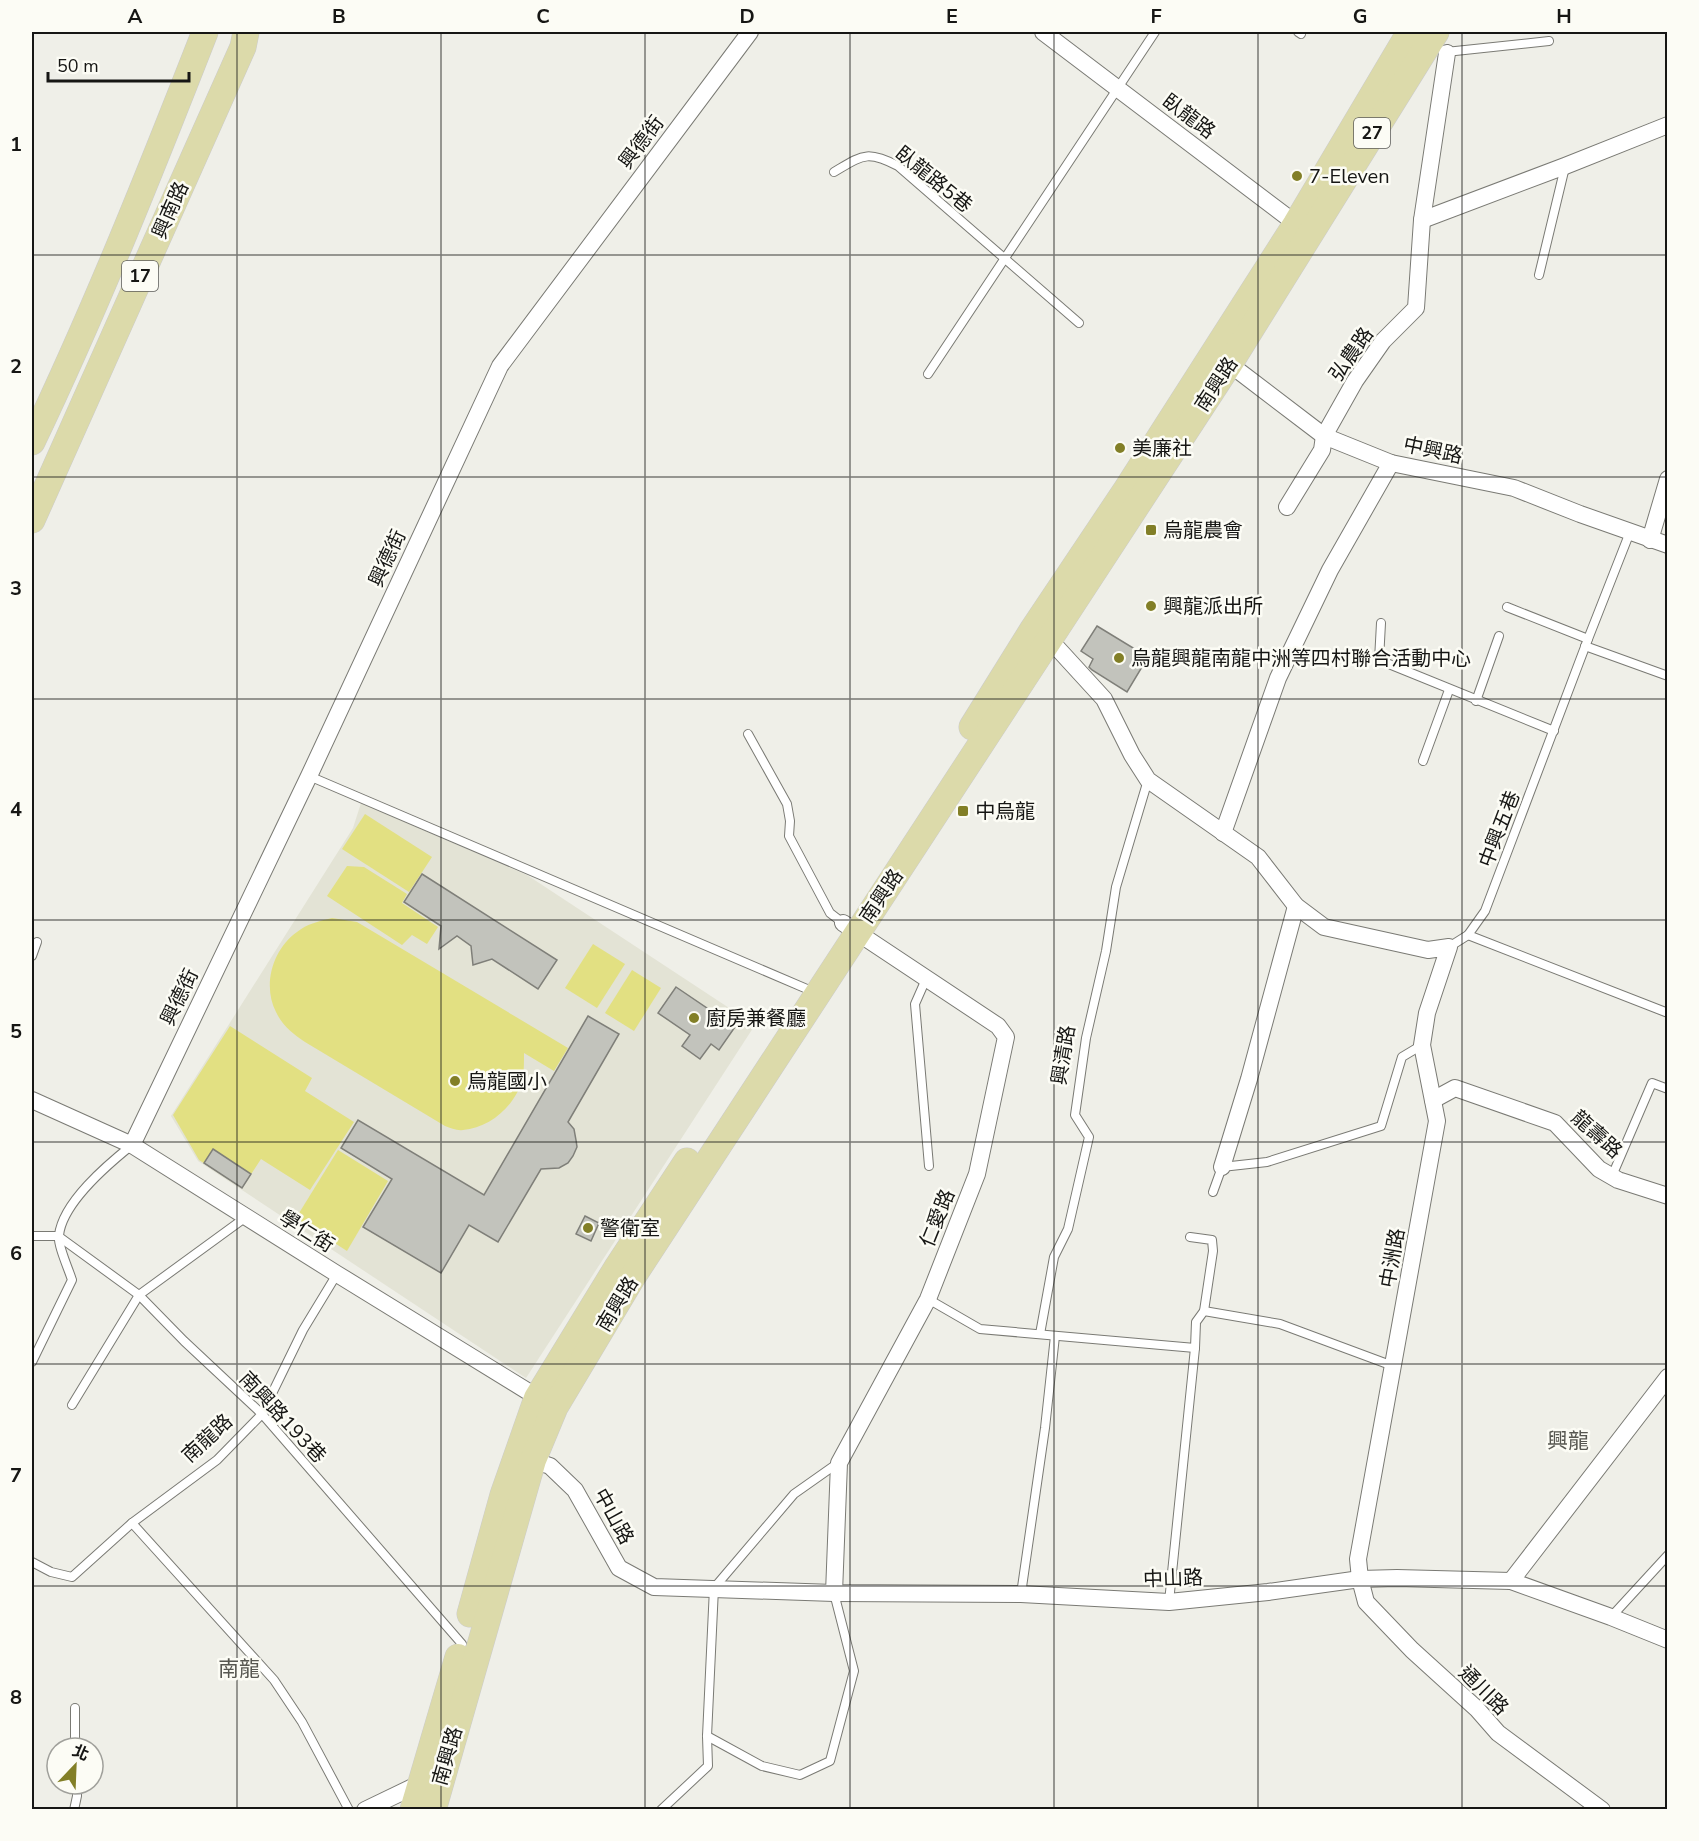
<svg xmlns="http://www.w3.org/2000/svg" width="1699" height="1841" font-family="'Nunito Sans','Noto Sans TC',sans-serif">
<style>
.built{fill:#e3e3d5}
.green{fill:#e2e082}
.building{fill:#c2c3bc;stroke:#7f7f79;stroke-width:1.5}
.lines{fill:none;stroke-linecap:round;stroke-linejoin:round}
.service-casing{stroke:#7a7a74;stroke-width:10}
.minor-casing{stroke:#7a7a74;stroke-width:18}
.primary-casing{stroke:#cccccb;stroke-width:27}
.service{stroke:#fff;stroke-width:8}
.minor{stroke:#fff;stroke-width:16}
.primary{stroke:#dcdaaa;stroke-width:26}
.grid{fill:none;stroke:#161614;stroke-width:1.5;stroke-opacity:0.55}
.poi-dot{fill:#827f27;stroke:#fcfcf5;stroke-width:2}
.labels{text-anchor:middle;stroke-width:5;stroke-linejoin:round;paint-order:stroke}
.shield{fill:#fcfcf5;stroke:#5b5b58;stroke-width:1.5}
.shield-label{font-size:18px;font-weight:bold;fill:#161614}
.street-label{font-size:20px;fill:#161614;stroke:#fcfcf5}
.poi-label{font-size:20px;fill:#161614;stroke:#fcfcf5;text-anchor:start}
.neighbourhood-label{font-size:21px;fill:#575751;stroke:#fcfcf5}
.neatline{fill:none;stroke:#161614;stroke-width:2}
.grid-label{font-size:20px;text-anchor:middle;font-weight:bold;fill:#161614}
</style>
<rect width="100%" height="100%" fill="#efefe8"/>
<path class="built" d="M361,803L527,875L755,1025L526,1378L198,1161L171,1116L353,828Z"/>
<g class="green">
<path d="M365,814L432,857L409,892L342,849Z"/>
<path d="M347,866L364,867L407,894L402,903L438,927L427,944L412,935L402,945L327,896Z"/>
<path d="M332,918L357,922L568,1048L554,1071L524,1053C524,1061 524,1069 523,1077C517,1104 491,1128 463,1130C457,1131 451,1128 445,1126L305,1042C293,1034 282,1025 276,1012C262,985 273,949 297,932C307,924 319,921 332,918Z"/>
<path d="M593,944L625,964L597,1008L565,988Z"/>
<path d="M632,970L661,988L634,1031L605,1013Z"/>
<path d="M230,1026L312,1078L305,1091L354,1122L310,1190L261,1159L242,1188L199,1160L173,1115Z"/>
<path d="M338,1150L388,1181L347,1251L296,1218Z"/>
</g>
<g class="building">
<path d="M1097,626L1148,657L1127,692L1092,670L1089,667L1093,659L1081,651Z"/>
<path d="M422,874L557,960L538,989L492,959L473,965L471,946L457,936L439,949L441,926L404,902Z"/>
<path d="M676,987L735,1027L719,1050L711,1044L700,1059L682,1046L690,1035L658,1013Z"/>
<path d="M588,1016L619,1034L568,1122L574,1129L576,1140L577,1147L573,1156L568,1163L559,1168L541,1169L498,1242L469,1225L441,1273L363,1227L392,1179L341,1148L358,1120L484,1195Z"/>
<path d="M213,1149L251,1174L242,1188L204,1163Z"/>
<path d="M585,1216L599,1223L591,1241L576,1234Z"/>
</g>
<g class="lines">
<defs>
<g id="service">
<path d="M1298,32L1301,34"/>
<path d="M1446,52L1549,41"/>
<path d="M834,172C863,155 867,150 898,166L1079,323"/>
<path d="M1539,275L1565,167"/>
<path d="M928,374L1155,32"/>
<path d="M1507,607L1588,639"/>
<path d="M1381,623L1379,660L1554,731"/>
<path d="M1585,646L1668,676"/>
<path d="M1476,701L1499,636"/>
<path d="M748,734L787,804L790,821L789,836L830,913L843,923"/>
<path d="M1423,761L1449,690"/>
<path d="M309,776L814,992"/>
<path d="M1468,935L1668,1013"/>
<path d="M1449,947L1468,935L1485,911L1588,639L1630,532"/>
<path d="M32,956L37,942"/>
<path d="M926,979L915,1004L929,1166"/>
<path d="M1612,1176L1652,1083L1668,1089"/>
<path d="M1213,1192L1222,1167L1267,1162L1381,1126L1402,1057L1422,1045"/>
<path d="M32,1236H58L139,1295L184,1341L262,1414L462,1644"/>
<path d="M928,1299L980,1329L1195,1348"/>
<path d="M1204,1311L1280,1324L1393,1366"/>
<path d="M1040,1334L1054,1257L1068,1229L1089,1137L1075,1115L1086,1038L1106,951L1116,887L1148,780"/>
<path d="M32,1362L72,1280C69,1270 57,1244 59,1235C63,1202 107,1165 132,1145"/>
<path d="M72,1405L139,1295L246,1217"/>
<path d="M132,1523L274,1680L302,1722L349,1810"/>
<path d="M32,1562L51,1572L72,1577L132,1523L217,1460L262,1414L303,1330L337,1274"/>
<path d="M1021,1594L1045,1428L1055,1336"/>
<path d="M1169,1602L1195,1348L1196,1322L1204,1311L1213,1251L1212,1240L1190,1237"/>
<path d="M1611,1617L1668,1555"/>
<path d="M75,1708V1748"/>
<path d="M707,1736L762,1766L800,1775L830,1761L854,1671L834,1593"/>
<path d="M74,1810L77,1796V1784"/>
<path d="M661,1810L708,1766L707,1736L714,1588L794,1494L838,1463"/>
</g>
<g id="minor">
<path d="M1043,32L1303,229"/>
<path d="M1422,220L1565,166L1668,125"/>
<path d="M1223,359L1324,436L1391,463L1514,488L1580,514L1668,545"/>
<path d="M1287,507L1322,450L1324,436L1355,381L1383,341L1416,308L1422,220L1447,53"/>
<path d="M1650,540L1668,479"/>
<path d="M1042,635L1050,640L1104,699L1132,755L1148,780L1258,857L1296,906L1324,927L1428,950L1449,947L1427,1013L1422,1045L1437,1121L1358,1559L1360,1579L1366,1602L1412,1650L1477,1709L1498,1733L1602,1810"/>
<path d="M1223,833L1278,678L1330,570L1391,463"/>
<path d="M32,1100L132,1145L337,1274L545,1402"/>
<path d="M1433,1100L1455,1088L1555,1123L1599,1169L1618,1180L1668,1196"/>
<path d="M132,1145L309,776L500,366L750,32"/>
<path d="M1222,1167L1249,1079L1296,906"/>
<path d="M526,1458L550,1466L575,1490L619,1568L654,1587L834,1593L1021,1594L1169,1602L1268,1592L1360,1579L1397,1578L1511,1581L1611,1617L1668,1640"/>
<path d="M1511,1581L1668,1377"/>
<path d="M834,1593L839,1463L928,1299L977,1174L1006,1037L998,1026L843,923"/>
<path d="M365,1810L419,1784L425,1786"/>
</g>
<g id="primary">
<path d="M32,442C96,308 151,170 205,32"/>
<path d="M32,520L243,47L246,32"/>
<path d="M972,727L1033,629L1126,490L1296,224L1410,32"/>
<path d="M470,1614L503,1495L537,1398L616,1269L687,1161"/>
<path d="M413,1810L458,1657"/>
<path d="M433,1810L533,1460L555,1407L632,1278L1230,363L1436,32"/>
</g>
</defs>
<use href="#service" class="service-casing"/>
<use href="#minor" class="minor-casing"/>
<use href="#primary" class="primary-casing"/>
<use href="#service" class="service"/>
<use href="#minor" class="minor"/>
<use href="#primary" class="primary"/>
</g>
<path class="grid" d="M237,32V1810M441,32V1810M645,32V1810M850,32V1810M1054,32V1810M1258,32V1810M1462,32V1810M32,255H1668M32,477H1668M32,699H1668M32,920H1668M32,1142H1668M32,1364H1668M32,1586H1668"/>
<g class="poi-dot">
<circle cx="1297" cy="176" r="6"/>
<circle cx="1120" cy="448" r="6"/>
<rect x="1145" y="524" width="12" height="12" rx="3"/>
<circle cx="1151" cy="606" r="6"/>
<circle cx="1119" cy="658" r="6"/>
<rect x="957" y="805" width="12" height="12" rx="3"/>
<circle cx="694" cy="1018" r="6"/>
<circle cx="455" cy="1081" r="6"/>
<circle cx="588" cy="1228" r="6"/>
</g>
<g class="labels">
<g class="shield">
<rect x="1354" y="118" width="36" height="30" rx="4.5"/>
<rect x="122" y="261" width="36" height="30" rx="4.5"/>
</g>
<g class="shield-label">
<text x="1372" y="139">27</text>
<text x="140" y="282">17</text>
</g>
<g class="street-label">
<text transform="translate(1189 116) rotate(37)" y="7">臥龍路</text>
<text transform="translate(641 142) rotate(-53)" y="7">興德街</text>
<text transform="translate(934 179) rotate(39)" y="7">臥龍路5巷</text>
<text transform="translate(170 210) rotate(-66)" y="7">興南路</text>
<text transform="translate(1351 354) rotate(-55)" y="7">弘農路</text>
<text transform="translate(1216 384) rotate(-57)" y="7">南興路</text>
<text transform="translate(1433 450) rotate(12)" y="7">中興路</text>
<text transform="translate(387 558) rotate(-65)" y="7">興德街</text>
<text transform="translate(1499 829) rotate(-69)" y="7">中興五巷</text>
<text transform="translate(881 896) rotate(-56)" y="7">南興路</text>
<text transform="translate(179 997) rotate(-64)" y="7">興德街</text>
<text transform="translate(1063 1055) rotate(-81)" y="7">興清路</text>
<text transform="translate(1597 1134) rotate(42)" y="7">龍壽路</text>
<text transform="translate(937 1218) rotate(-68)" y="7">仁愛路</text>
<text transform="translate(307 1231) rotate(32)" y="7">學仁街</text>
<text transform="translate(1392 1258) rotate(-80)" y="7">中洲路</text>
<text transform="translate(617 1304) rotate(-59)" y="7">南興路</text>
<text transform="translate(283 1417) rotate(47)" y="7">南興路193巷</text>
<text transform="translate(207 1438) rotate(-43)" y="7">南龍路</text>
<text transform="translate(614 1516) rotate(61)" y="7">中山路</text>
<text transform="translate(1173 1578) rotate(-2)" y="7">中山路</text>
<text transform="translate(1484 1690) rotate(45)" y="7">通川路</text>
<text transform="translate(447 1756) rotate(-74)" y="7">南興路</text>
</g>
<g class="poi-label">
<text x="1309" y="183">7-Eleven</text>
<text x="1132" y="455">美廉社</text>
<text x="1163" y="537">烏龍農會</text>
<text x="1163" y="613">興龍派出所</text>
<text x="1131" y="665">烏龍興龍南龍中洲等四村聯合活動中心</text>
<text x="975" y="818">中烏龍</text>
<text x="706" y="1025">廚房兼餐廳</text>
<text x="467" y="1088">烏龍國小</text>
<text x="600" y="1235">警衛室</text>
</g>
<g class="neighbourhood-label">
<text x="1568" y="1448">興龍</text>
<text x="239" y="1676">南龍</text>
</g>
</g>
<rect width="1699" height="1841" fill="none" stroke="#fcfcf5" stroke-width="66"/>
<g transform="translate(75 1766) rotate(23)"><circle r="28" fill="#fcfcf5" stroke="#a0a09b" stroke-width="1.5"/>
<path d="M0-4.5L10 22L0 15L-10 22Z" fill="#827f27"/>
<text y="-9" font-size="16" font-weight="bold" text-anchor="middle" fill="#161614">北</text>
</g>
<path d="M48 72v9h141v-9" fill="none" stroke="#161614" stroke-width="3"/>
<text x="57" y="72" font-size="18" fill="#161614" stroke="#fcfcf5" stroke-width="4.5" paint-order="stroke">50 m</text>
<rect x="33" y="33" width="1633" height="1775" class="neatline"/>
<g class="grid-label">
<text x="135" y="23">A</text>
<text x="339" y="23">B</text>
<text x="543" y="23">C</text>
<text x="747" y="23">D</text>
<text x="952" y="23">E</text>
<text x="1156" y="23">F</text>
<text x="1360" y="23">G</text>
<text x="1564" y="23">H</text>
<text x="16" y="151">1</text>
<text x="16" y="373">2</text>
<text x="16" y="595">3</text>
<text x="16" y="816">4</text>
<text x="16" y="1038">5</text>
<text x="16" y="1260">6</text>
<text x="16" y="1482">7</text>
<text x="16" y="1704">8</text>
</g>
</svg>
